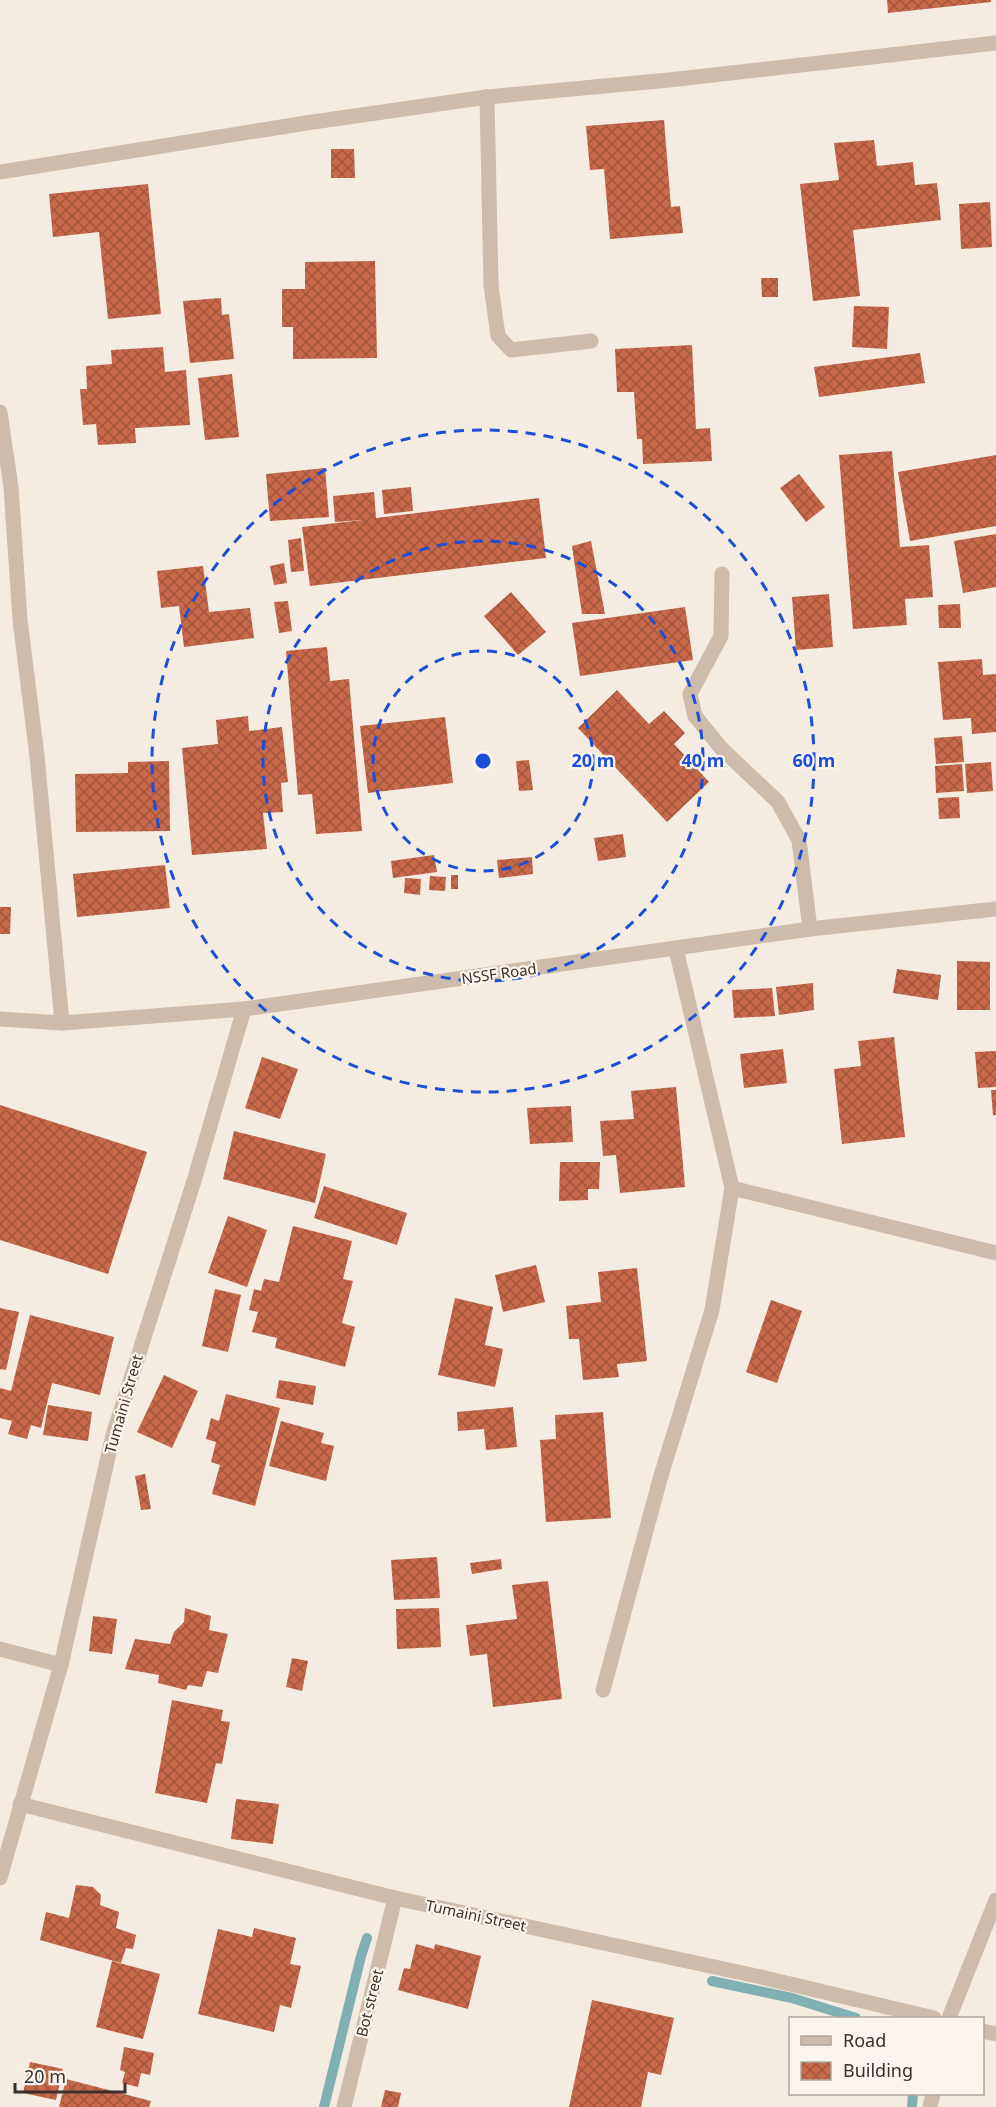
<svg xmlns="http://www.w3.org/2000/svg" width="996" height="2107" font-family="'Noto Sans',sans-serif">
<style>
.lines{fill:none;stroke-linecap:round;stroke-linejoin:round}
.stream{stroke:#7fb0b2;stroke-width:10}
.building{fill:url(#building-cross-hatch)}
.minor{stroke:#cdbbac;stroke-width:15}
.ring{fill:none;stroke:#1d4ed8;stroke-width:3;stroke-dasharray:10 8}
.labels{text-anchor:middle;stroke-width:4.5;stroke-linejoin:round;paint-order:stroke}
.street-label{font-size:15px;fill:#3b302b;stroke:#fbf5ee}
.centre{fill:#1d4ed8;stroke:#fbf5ee;stroke-width:3}
.ring-label{font-size:18px;text-anchor:middle;font-weight:bold;fill:#1d4ed8;stroke:#fbf5ee;stroke-width:4.5;stroke-linejoin:round;paint-order:stroke}
</style>
<defs>
<pattern id="building-cross-hatch" width="8" height="8" patternUnits="userSpaceOnUse" patternTransform="scale(1.5)"><rect width="8" height="8" fill="#c8694b"/><path d="M0 0l8 8M0 8l8-8" fill="none" stroke="#a4573f"/></pattern>
</defs>
<rect width="100%" height="100%" fill="#f4ebe1"/>
<g class="lines">
<g class="stream">
<path d="M712,1981L792,1998L856,2018"/>
<path d="M324,2107L361,1956L367,1938"/>
<path d="M912,2107L913,2094"/>
</g>
</g>
<g class="building">
<path d="M887,0H991V2L888,13Z"/>
<path d="M664,120L671,207L680,206L683,233L610,239L604,169L590,170L586,126Z"/>
<path d="M874,140L877,166L913,162L915,185L937,183L941,220L853,230L860,296L813,301L800,184L839,180L834,143Z"/>
<path d="M331,149H354L355,178H331Z"/>
<path d="M148,184L161,314L108,319L99,232L53,237L49,194Z"/>
<path d="M990,202L992,247L961,249L959,204Z"/>
<path d="M375,261L377,358L293,359V327H282V289H305V262Z"/>
<path d="M761,278H778V297H762Z"/>
<path d="M221,298L222,315L229,314L234,359L190,363L183,301Z"/>
<path d="M854,306L889,307L887,349L852,347Z"/>
<path d="M692,345L696,429L710,428L712,461L643,464L642,439H637L634,392H617L615,349Z"/>
<path d="M163,347L165,372L186,370L190,425L135,428L136,443L98,445L96,424L83,425L80,389H87L86,366L112,364L111,350Z"/>
<path d="M920,353L925,383L819,397L814,367Z"/>
<path d="M232,374L239,437L205,440L198,378Z"/>
<path d="M892,451L900,547L929,545L933,597L905,599L907,625L853,629L839,455Z"/>
<path d="M996,455V526L910,541L898,472Z"/>
<path d="M325,468L329,517L270,521L266,474Z"/>
<path d="M799,474L825,507L806,522L780,488Z"/>
<path d="M411,487L413,511L384,514L382,490Z"/>
<path d="M374,492L376,518L539,498L546,558L310,586L302,527L362,520L335,522L333,496Z"/>
<path d="M996,534V587L963,593L954,541Z"/>
<path d="M301,538L304,571L291,572L288,540Z"/>
<path d="M591,541L605,614H582L572,546Z"/>
<path d="M284,563L287,583L274,585L270,566Z"/>
<path d="M203,566L209,612L250,608L254,638L184,647L179,606L161,608L157,571Z"/>
<path d="M511,592L546,632L518,655L484,616Z"/>
<path d="M829,594L833,647L796,650L792,597Z"/>
<path d="M288,601L292,631L279,633L274,602Z"/>
<path d="M960,604L961,628H939L938,605Z"/>
<path d="M685,607L693,660L580,676L572,623Z"/>
<path d="M327,647L330,681L349,679L362,831L316,834L312,794L298,795L286,651Z"/>
<path d="M982,659L983,675L996,674V732L972,734L971,718L943,720L938,662Z"/>
<path d="M617,690L649,724L664,711L685,733L674,744L709,782L667,822L578,728Z"/>
<path d="M248,716L249,731L282,727L288,782L281,783L283,812L263,813L267,849L192,855L182,748L218,744L216,720Z"/>
<path d="M445,717L453,783L368,793L360,726Z"/>
<path d="M962,736L964,762L936,764L934,738Z"/>
<path d="M529,760L533,790L519,791L516,761Z"/>
<path d="M169,761L170,831L76,832L75,774L128,773V762Z"/>
<path d="M991,762L993,791L967,793L965,764Z"/>
<path d="M962,764L964,791L936,793L935,766Z"/>
<path d="M959,797L960,818L939,819L938,798Z"/>
<path d="M623,834L626,857L598,861L594,838Z"/>
<path d="M434,855L437,872L393,878L391,861Z"/>
<path d="M532,857L533,874L499,878L497,860Z"/>
<path d="M165,865L170,908L77,917L73,874Z"/>
<rect x="451" y="875" width="7" height="14"/>
<path d="M430,876L446,877L445,891L429,890Z"/>
<path d="M405,878L421,879L420,895L404,893Z"/>
<path d="M0,907H11L10,934H0Z"/>
<path d="M957,961L990,962V1010H957Z"/>
<path d="M897,969L941,975L938,1000L893,993Z"/>
<path d="M813,983L814,1010L779,1015L776,987Z"/>
<path d="M772,988L775,1016L734,1018L732,990Z"/>
<path d="M894,1037L905,1137L842,1144L834,1069L861,1066L858,1041Z"/>
<path d="M783,1049L787,1083L744,1088L740,1054Z"/>
<path d="M996,1051V1087L978,1088L975,1052Z"/>
<path d="M262,1057L298,1069L280,1119L245,1108Z"/>
<path d="M676,1087L685,1187L620,1193L616,1155L603,1156L600,1121L634,1119L631,1091Z"/>
<path d="M991,1090H996V1115H993Z"/>
<path d="M0,1105L147,1152L108,1274L0,1240Z"/>
<path d="M571,1106L573,1142L530,1144L527,1108Z"/>
<path d="M234,1131L326,1154L315,1203L223,1179Z"/>
<path d="M560,1162H600L599,1189H588V1200L559,1201Z"/>
<path d="M324,1186L407,1213L397,1245L314,1218Z"/>
<path d="M228,1216L267,1230L247,1287L208,1273Z"/>
<path d="M293,1226L352,1241L343,1279L353,1281L342,1323L355,1327L345,1367L275,1348L277,1338L252,1332L258,1312L249,1310L254,1289L261,1291L264,1279L279,1282Z"/>
<path d="M536,1265L545,1302L503,1312L495,1275Z"/>
<path d="M637,1268L647,1361L617,1364L619,1377L583,1380L579,1339H569L566,1306L601,1302L598,1272Z"/>
<path d="M215,1289L241,1295L228,1352L202,1346Z"/>
<path d="M455,1298L493,1307L485,1345L503,1349L495,1387L438,1375Z"/>
<path d="M771,1300L802,1311L777,1383L746,1372Z"/>
<path d="M0,1308L19,1312L6,1370L0,1369Z"/>
<path d="M30,1315L114,1337L100,1395L52,1383L41,1428L31,1425L27,1439L8,1434L12,1421L0,1418V1388L11,1391Z"/>
<path d="M164,1375L198,1391L172,1448L137,1432Z"/>
<path d="M279,1380L316,1386L313,1405L276,1398Z"/>
<path d="M226,1394L280,1408L255,1506L212,1494L220,1465L211,1462L216,1442L206,1439L211,1418L219,1421Z"/>
<path d="M48,1405L92,1412L88,1441L43,1435Z"/>
<path d="M513,1407L517,1447L486,1450L484,1429L458,1431L457,1412Z"/>
<path d="M603,1412L611,1518L546,1522L540,1440L556,1439L555,1415Z"/>
<path d="M281,1421L324,1433L321,1443L334,1446L326,1481L269,1466Z"/>
<path d="M145,1474L151,1509L141,1510L135,1476Z"/>
<path d="M437,1557L440,1598L394,1600L391,1560Z"/>
<path d="M501,1559L502,1569L472,1574L470,1563Z"/>
<path d="M548,1581L562,1699L493,1707L487,1654L470,1656L466,1625L517,1619L512,1585Z"/>
<path d="M185,1608L211,1616L209,1630L228,1634L218,1673L207,1671L202,1687L188,1685L186,1690L158,1683L159,1675L125,1669L135,1639L170,1644L174,1632L184,1622Z"/>
<path d="M439,1608L441,1647L397,1649L396,1609Z"/>
<path d="M93,1616L117,1619L112,1654L89,1651Z"/>
<path d="M292,1658L308,1661L302,1691L286,1687Z"/>
<path d="M172,1700L223,1710L221,1721L230,1722L222,1764L216,1763L207,1803L155,1793Z"/>
<path d="M236,1799L279,1804L273,1844L231,1839Z"/>
<path d="M76,1885L93,1887L101,1895L100,1905L119,1912L116,1928L136,1935L133,1949L126,1948L121,1963L40,1940L46,1912L69,1918Z"/>
<path d="M254,1928L296,1938L290,1964L301,1966L291,2008L280,2005L274,2032L198,2014L218,1929L252,1937Z"/>
<path d="M416,1944L434,1949L435,1944L481,1956L468,2009L398,1990L404,1968L410,1969Z"/>
<path d="M112,1961L160,1974L143,2039L96,2027Z"/>
<path d="M592,2000L674,2018L661,2075L648,2072L641,2107H569Z"/>
<path d="M124,2047L154,2053L150,2075L141,2073L138,2087L122,2083L125,2072L120,2070Z"/>
<path d="M30,2062L63,2069L56,2100L23,2093Z"/>
<path d="M66,2079L151,2101L149,2107H59Z"/>
<path d="M385,2090L401,2093L398,2107H381Z"/>
</g>
<g class="lines">
<g class="minor">
<path d="M487,97L491,285L498,336L511,350L591,341"/>
<path d="M0,172L306,123L487,97L669,80L996,43"/>
<path d="M0,412L11,487L20,620L37,756L62,1023"/>
<path d="M722,574L721,636L690,694L695,716L721,748L778,802L799,840L810,929"/>
<path d="M0,1019L62,1023L244,1009L810,929L996,909"/>
<path d="M732,1188L996,1253"/>
<path d="M0,1649L61,1665"/>
<path d="M603,1690L660,1479L712,1310L732,1188L676,949"/>
<path d="M20,1804L395,1898L761,1977L934,2018"/>
<path d="M0,1878L61,1665L113,1435L194,1181L244,1009"/>
<path d="M949,2018L996,1900"/>
<path d="M982,2031L996,2034"/>
<path d="M344,2107L395,1898"/>
<path d="M930,2107L933,2094"/>
</g>
</g>
<g class="ring">
<circle cx="483" cy="761" r="110"/>
<circle cx="483" cy="761" r="220"/>
<circle cx="483" cy="761" r="331"/>
</g>
<g class="labels">
<g class="street-label">
<text transform="translate(499 974) rotate(-8)" y="5">NSSF Road</text>
<text transform="translate(124 1404) rotate(-74)" y="5">Tumaini Street</text>
<text transform="translate(476 1916) rotate(12)" y="5">Tumaini Street</text>
<text transform="translate(370 2003) rotate(-76)" y="5">Bot street</text>
</g>
</g>
<circle cx="483" cy="761" r="9" class="centre"/>
<g class="ring-label">
<text x="593" y="767">20 m</text>
<text x="703" y="767">40 m</text>
<text x="814" y="767">60 m</text>
</g>
<rect x="789" y="2017" width="195" height="78" fill="#fbf5ee" stroke="#aea6a0" stroke-width="1.5"/>
<rect x="801" y="2036" width="30" height="9" fill="#cdbbac" stroke="#aea6a0" stroke-width="1.5"/>
<text x="843" y="2047" font-size="18" fill="#3b302b">Road</text>
<rect x="801" y="2062" width="30" height="18" fill="url(#building-cross-hatch)" stroke="#aea6a0" stroke-width="1.5"/>
<text x="843" y="2077" font-size="18" fill="#3b302b">Building</text>
<path d="M15 2083v9h110v-9" fill="none" stroke="#3b302b" stroke-width="3"/>
<text x="24" y="2083" font-size="18" fill="#3b302b" stroke="#fbf5ee" stroke-width="4.5" paint-order="stroke">20 m</text>
</svg>
